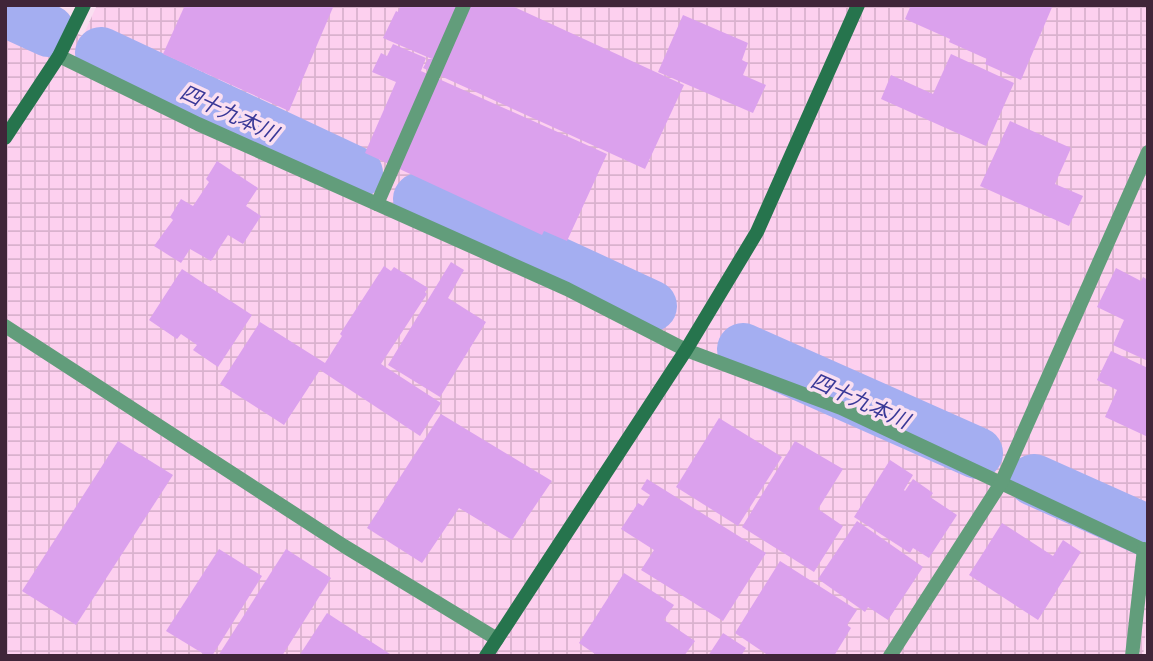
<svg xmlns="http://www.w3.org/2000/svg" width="1153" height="661" font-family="'Golos Text','Noto Sans JP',sans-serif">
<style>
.industrial{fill:url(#industrial-grid)}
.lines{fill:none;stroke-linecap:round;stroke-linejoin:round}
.river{stroke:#a4aef1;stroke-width:52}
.building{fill:#dba1ed}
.street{stroke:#629d7b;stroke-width:14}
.secondary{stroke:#26744d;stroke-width:14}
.labels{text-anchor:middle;stroke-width:7;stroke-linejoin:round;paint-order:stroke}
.water-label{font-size:21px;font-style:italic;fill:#393897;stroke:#fadff1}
</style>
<defs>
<pattern id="industrial-grid" width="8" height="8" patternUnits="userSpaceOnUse" patternTransform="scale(1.75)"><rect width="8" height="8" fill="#fdd0ef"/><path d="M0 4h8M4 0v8" fill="none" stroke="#dab2ce"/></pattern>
</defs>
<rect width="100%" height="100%" fill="#fadff1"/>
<path class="industrial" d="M5,5H18L83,36L97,5H1148V613L1143,656H5Z"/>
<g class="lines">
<g class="river">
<path d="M5,11L49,31"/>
<path d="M101,53L357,173"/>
<path d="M419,199L651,306"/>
<path d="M743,349L977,453"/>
<path d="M1034,480L1148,531"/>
</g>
</g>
<g class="building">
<path d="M185,5H334L289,111L163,54Z"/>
<path d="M401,5H510L684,85L645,169L423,68L428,59H432L383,38L396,11L398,12Z"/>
<path d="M911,5H1053L1021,80L985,64L987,59L949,42L950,39L905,19Z"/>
<path d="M683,15L748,43L742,60L748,63L743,75L766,85L753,113L658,72Z"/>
<path d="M393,44L426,58L421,71L607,154L567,241L544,231L542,235L365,153L396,82L372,72L381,53L387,56Z"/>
<path d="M951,54L1014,83L986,146L881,99L891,75L933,94Z"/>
<path d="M1010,121L1071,148L1055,184L1083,196L1069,226L980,186Z"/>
<path d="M217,161L258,188L246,206L261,216L243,244L228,235L211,261L190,249L181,263L154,246L173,220L170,217L181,199L193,206L209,182L206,179Z"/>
<path d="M451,262L464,270L448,298L486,322L440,397L388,365Z"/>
<path d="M384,266L391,271L394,267L428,288L425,292L427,294L381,364L441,403L420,436L320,370L284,425L220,384L260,322L325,363L342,336L340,334Z"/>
<path d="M1116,268L1141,281L1143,277L1148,280V361L1113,345L1124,320L1097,307Z"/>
<path d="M182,269L252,315L218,367L193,350L197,345L181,334L177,339L149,320Z"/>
<path d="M1111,351L1148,368V437L1105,417L1117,390L1097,380Z"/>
<path d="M441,414L552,481L512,540L459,508L422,563L367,528Z"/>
<path d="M719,418L782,457L738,526L676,487Z"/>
<path d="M118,441L173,475L76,625L22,591Z"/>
<path d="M795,441L843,469L818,509L843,526L814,572L742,527Z"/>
<path d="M890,460L913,475L904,490L905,491L913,479L933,493L930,497L957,515L929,558L913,548L910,553L854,517Z"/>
<path d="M647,479L766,553L723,621L641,570L654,550L621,529L638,503L643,506L650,495L641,489Z"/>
<path d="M857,521L923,567L888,620L868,607L865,612L818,579Z"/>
<path d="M1002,523L1053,556L1063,540L1081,552L1038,620L969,575Z"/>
<path d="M219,549L262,576L212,656H207L166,631Z"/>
<path d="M286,549L331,578L282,656H218Z"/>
<path d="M780,561L857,610L847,625L851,628L834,656H769L735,633Z"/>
<path d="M624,573L674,605L664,620L695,641L684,656H598L579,643Z"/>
<path d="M327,613L393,656H299Z"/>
<path d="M723,633L746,648L741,656H708Z"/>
</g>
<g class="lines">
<g class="street">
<path d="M59,56L198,124L567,289L686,350L841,408L1148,552"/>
<path d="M377,204L464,5"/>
<path d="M5,326L344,546L497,639"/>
<path d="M890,656L1001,483L1148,152"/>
<path d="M1132,656L1144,549"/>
</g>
<g class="secondary">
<path d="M5,138L59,56L84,5"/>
<path d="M486,656L686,350L757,232L858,5"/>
</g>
</g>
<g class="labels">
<g class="water-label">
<text transform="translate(229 113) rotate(25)" y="7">四十九本川</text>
<text transform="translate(860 401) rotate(24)" y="7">四十九本川</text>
</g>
</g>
<rect width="1153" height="661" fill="none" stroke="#402639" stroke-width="14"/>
</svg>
